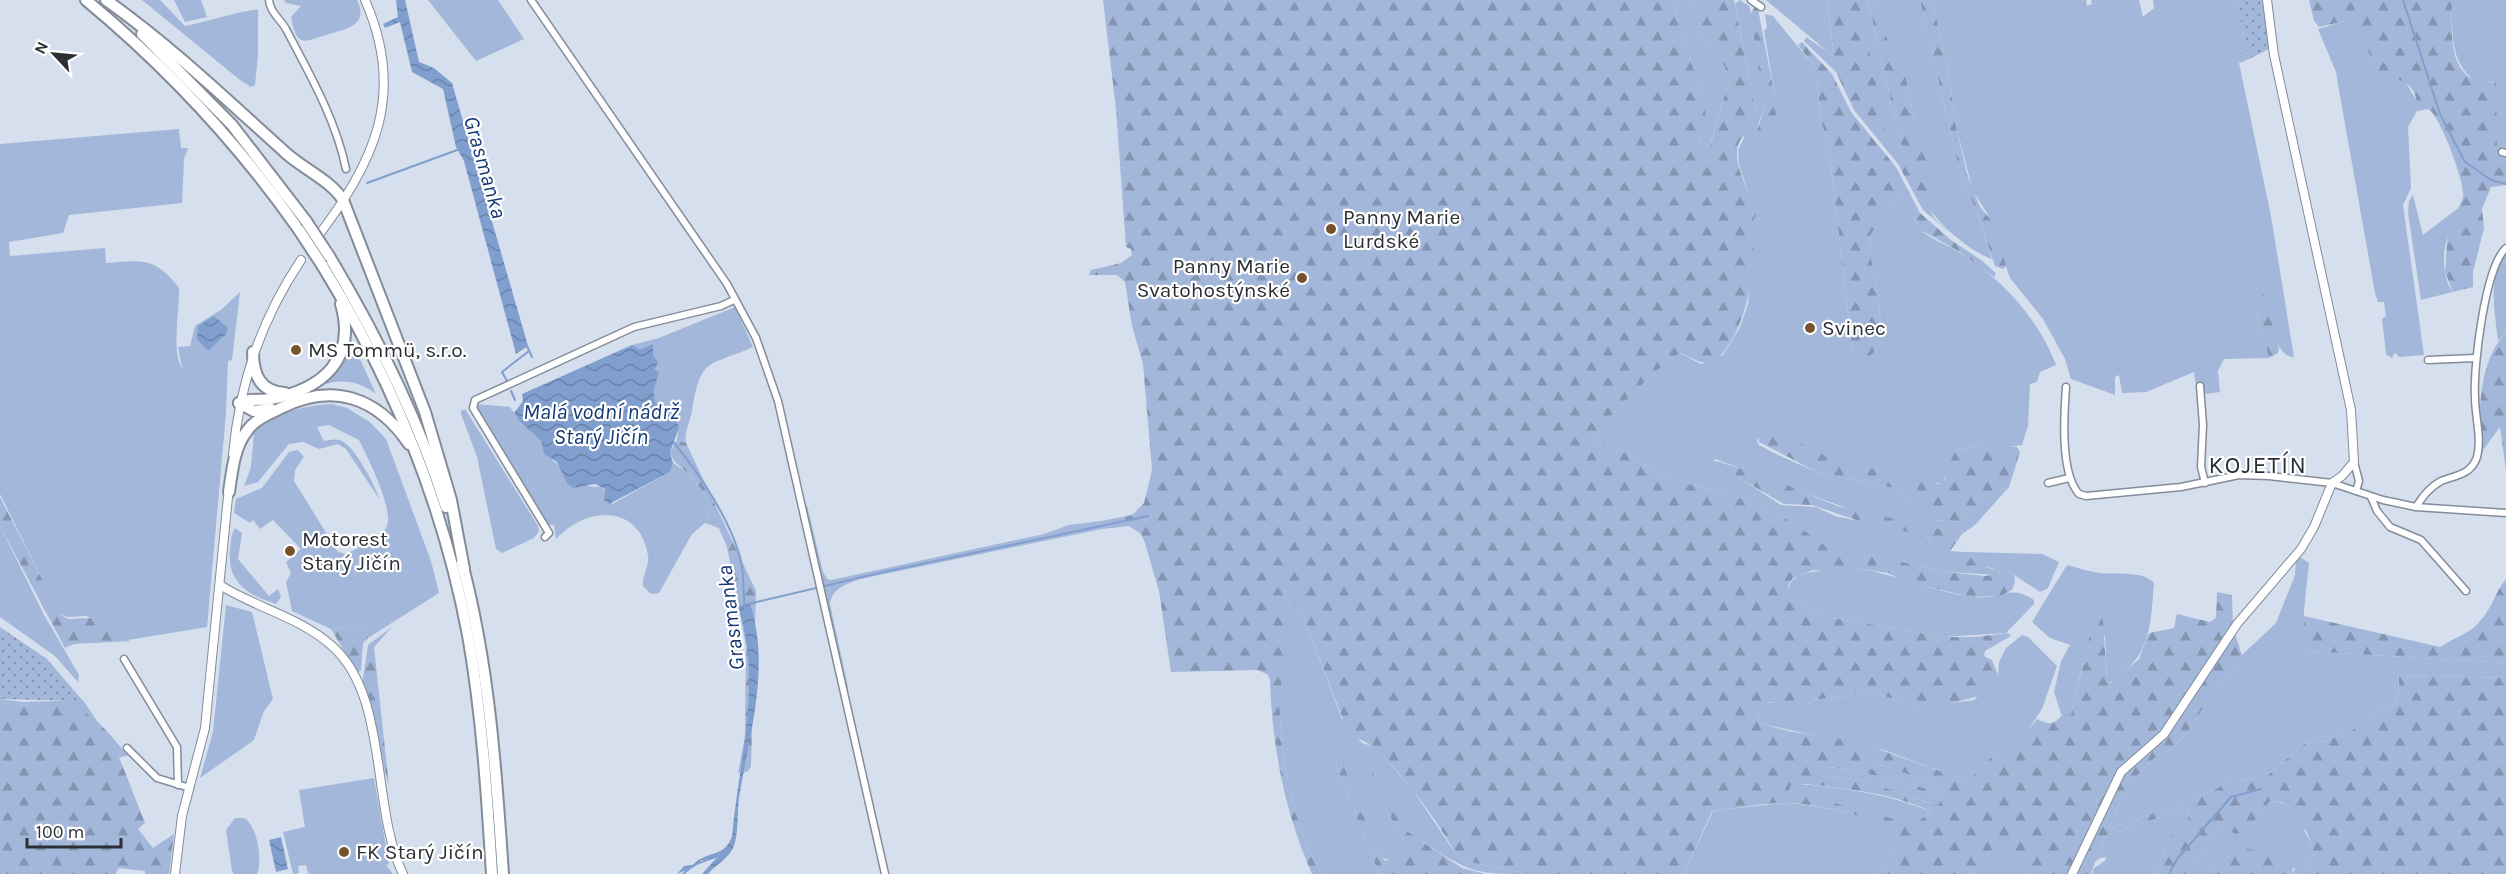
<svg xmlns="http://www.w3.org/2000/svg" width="2506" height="874" font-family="Karla,sans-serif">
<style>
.green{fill:#a2b7d9}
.forest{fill:url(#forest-firs);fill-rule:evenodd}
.garden{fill:url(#garden-dots)}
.water{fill:url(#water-waves)}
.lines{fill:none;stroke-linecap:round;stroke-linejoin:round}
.stream{stroke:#809fcf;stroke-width:2}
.minor-casing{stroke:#838c98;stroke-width:9}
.tertiary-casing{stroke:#838c98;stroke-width:10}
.motorway-casing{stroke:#838c98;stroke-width:14}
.minor{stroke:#fff;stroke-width:6}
.tertiary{stroke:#fff;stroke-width:8}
.motorway{stroke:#fff;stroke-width:10}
.motorway-bridge-casing{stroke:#838c98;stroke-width:14;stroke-linecap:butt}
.motorway-bridge{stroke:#fff;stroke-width:10}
.poi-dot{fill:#77532d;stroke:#fff;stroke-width:2}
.labels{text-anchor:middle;stroke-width:4.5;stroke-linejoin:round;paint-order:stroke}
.poi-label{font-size:21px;fill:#2c2f34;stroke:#fff;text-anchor:start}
.water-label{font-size:22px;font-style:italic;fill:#143974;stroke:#fff}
.quarter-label{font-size:24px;letter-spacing:1.5px;fill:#2c2f34;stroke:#fff}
</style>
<defs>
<pattern id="forest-firs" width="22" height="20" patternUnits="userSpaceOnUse" patternTransform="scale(1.5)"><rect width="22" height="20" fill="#a2b7d9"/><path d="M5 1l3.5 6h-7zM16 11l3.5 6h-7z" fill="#8495b1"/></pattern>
<pattern id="garden-dots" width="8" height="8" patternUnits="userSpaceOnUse" patternTransform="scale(1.5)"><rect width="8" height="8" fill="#a2b7d9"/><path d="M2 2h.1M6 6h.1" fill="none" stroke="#8495b1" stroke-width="1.8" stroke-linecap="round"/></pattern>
<pattern id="water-waves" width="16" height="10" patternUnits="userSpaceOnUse" patternTransform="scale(1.5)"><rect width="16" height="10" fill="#809fcf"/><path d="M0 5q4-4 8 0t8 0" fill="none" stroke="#6982a9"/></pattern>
</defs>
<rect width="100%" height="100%" fill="#d6dfed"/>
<g class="green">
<path d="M142,0H160L185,26C200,24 250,8 258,10V55L255,85L251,87L240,80Z"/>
<path d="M174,0H201L207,17L185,22Z"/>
<path d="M284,0H357C370,26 345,29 326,35C303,42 297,48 291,17L301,6L286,3Z"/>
<path d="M428,0H498L524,39L476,61Z"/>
<path d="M1674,0H1693L1703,41L1724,65L1729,80L1709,148L1704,149L1699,144L1706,107L1678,23Z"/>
<path d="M1740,0L1749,6L1754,22L1764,108L1757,128L1775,97L1764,30L1767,28L1765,14L1773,16L1813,65L1817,80L1821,120L1829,148L1852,350L1870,357L1884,340L1870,250L1871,234L1905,187C1916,195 1909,217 1920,229C1929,239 1948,245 1959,252C2001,278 2039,319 2056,365L2040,372L2037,382L2030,384L2028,426L2022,445L2005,447L1987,444L1955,451L1943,483H1928L1860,467L1834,460L1794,442L1759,437L1757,441L1759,445L1776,454L1817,472L1898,489L1932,520L1960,522L1990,492L2009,487L1974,526L1962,534L1854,511L1715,459L1713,461L1781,505L1816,507L1835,516L1925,535L1956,565H1980L1998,571L1999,575L1946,572L1822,544L1789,520L1750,501L1665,477L1623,451L1593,441C1598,426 1669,355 1680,353L1701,364L1723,355L1740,327L1748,304L1754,239L1752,221L1756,215L1739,165L1738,150L1756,113L1735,4Z"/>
<path d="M1766,0H1827L1834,57Z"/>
<path d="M1858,0H1868L1902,148L1903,166L1885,143Z"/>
<path d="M1877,0H1920L1960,173L1976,210L1992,259C1972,253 1930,219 1925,199L1932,183L1914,119L1904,68L1889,47Z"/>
<path d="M1932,0H2086L2087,6L2092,4L2091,0H2139L2143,17L2154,8L2153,0H2236L2249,59L2239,63L2271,216L2294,357C2273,358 2268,307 2263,290L2258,289L2253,301L2269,358L2224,359L2218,371L2220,392L2197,395L2194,372L2146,392L2122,393L2119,375L2115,377V395L2071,379L2065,359L2043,319L2010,278L1987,213L1973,191L1956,126L1947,64Z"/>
<path d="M2452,0H2506V148L2497,145L2493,81H2475C2449,61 2452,30 2452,0Z"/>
<path d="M2355,18L2375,67L2404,80L2418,103L2417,111L2408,127L2411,188L2403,205L2424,355L2399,357L2395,353L2392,358L2386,354L2382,319L2386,316L2384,302H2378L2375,293L2339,90L2336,72L2318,29Z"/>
<path d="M179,129L181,148H188L184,159L182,203L69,215L63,233L9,242L10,256L105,248L106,263C142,260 156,257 179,288C180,309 171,351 182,368L178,347L190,346L195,326L222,309L240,292L232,360L228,361L226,413L207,627L128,640L87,616L67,617L59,613L0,494V144Z"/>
<path d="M2413,195L2423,235L2457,209V221C2442,235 2439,275 2453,292L2421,300L2408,213L2409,201Z"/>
<path d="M2506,252V332L2498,341C2495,312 2487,276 2506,252Z"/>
<path d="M735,307L753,347C708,367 701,356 692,411C690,421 684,433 686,443L677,440C683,409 653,418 654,394C654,386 658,379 659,372L632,345L659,338Z"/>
<path d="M348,333L376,394C331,359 297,409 250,406L318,383Z"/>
<path d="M332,404L347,408L370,422L386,439L431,561L439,593L368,638L366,625L331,629L292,611L286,582L291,573L286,562L301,549L273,520L260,529L253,520L250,523L234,513L236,499L262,488L289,452L298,450L304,457L295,470L294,481L338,552L347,554C358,547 379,539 386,528C396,513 367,456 359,440L329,425L317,427L324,441C330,440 336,438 342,441C355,447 376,487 380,500L346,449L338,444L319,449L303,442L289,444L258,482L244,486L251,467L254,433C274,413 305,405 332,404Z"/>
<path d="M477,404L510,407L520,422L541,441L552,460L561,467V470C567,475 575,481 582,484C602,492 599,477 612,504L670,472L673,463C690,473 703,489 711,507L705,523L692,534L659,593L651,594L643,586C642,574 650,565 648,555C639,503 586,506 556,539L554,525H548L476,409Z"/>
<path d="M465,409L538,526L539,531L534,538L502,553L496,549L477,457L461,414V411Z"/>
<path d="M807,505L823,572L827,579L831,580L1044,534L1069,525L1101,521L1102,529L860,579C847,584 832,588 830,604L848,687L845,689L805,510Z"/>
<path d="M0,526L43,613L79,675L78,682L55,656L0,617Z"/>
<path d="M235,528L242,533L238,559L269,596L278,589L281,597L276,604C248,595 227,583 230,550C231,543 231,533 235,528Z"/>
<path d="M1965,552L2042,554L2059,562L2048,588L2040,592L2002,567L1965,557Z"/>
<path d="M2300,557L2309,563L2304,610V651L2506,663V678L2398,675C2399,690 2401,697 2390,709L2379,711L2352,730L2326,741L2304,744L2262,780L2233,779L2211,792L2109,829L2121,799L2135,778L2150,762L2160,753L2170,750L2186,734L2211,696L2227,679L2242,655L2276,623L2295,575L2296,560Z"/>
<path d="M2067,565C2078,568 2088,571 2099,573C2115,575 2143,570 2154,583C2151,615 2152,648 2126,670C2120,676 2116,682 2107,683L2105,635L2083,663L2071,715L2062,717L2054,692L2061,661L2070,645L2050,638L2032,622Z"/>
<path d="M1848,567C1891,572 1930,591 1973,597C2001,601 2008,583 2034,600V604L2006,633L1944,637L1833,618L1788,599C1784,573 1810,571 1829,571C1834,572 1842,568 1848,567Z"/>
<path d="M1291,601L1299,605L1342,719L1362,743L1375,747L1412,789L1458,857L1465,861L1529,874C1481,874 1472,874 1431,847C1424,841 1415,839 1408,832C1387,811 1375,779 1363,753L1382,802L1407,846V850L1390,860L1382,858L1338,754L1336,765L1379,874H1321C1296,829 1283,772 1280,720C1279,684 1284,646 1285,610Z"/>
<path d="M226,605L252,612L273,699L264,711L254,740L200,778L213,732Z"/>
<path d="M2022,635L2028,637L2057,666L2042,709L2028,730C2010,734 2017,736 2009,750L1989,759L1971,777L1963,780L1884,750L1762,724L1758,717L1765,703L1780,702L1796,707L1807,705L1812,700L1846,696L1866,690L1920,708L1974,700L1998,675L1999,662L2006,648Z"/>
<path d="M0,699L22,702L83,700L99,724C66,695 40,708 0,703Z"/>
<path d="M1868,760L1935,784L1946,790L1943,795L1864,767Z"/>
<path d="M1826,767C1866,770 1904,784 1941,799L1939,804L1935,805L1862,780L1826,776L1822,773V769Z"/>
<path d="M374,778L389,864L386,865L393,874H311L308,873L306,865L298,866L299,873L293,874L283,832L305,827L299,790Z"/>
<path d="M1796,784C1843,787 1888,794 1932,812L1913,824L1797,795L1789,791L1791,785Z"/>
<path d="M2270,801C2278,802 2283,802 2289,807C2295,812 2313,844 2314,853L2302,874H2291L2295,869L2286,855L2259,852L2231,854L2207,874H2187C2200,858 2205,841 2222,829L2236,834L2245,833Z"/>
<path d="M1783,803C1811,804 1875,814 1896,834V848L1879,874H1684L1713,811Z"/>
<path d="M2187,808L2189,825L2162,842L2166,847L2155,874H2092L2094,868L2105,861L2106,857L2100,858L2105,836Z"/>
<path d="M235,818H244C257,825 263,860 257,874H234L232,871L226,830Z"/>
<path d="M1997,844L2035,867L2029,874H1970Z"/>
</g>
<g class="forest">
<path d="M1103,0H1674L1678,23L1706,107L1704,130L1699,140L1704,149L1710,146L1729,80L1724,65L1703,41L1693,0H1734L1756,113L1752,130C1749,133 1743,136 1741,139C1727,160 1753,194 1756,215C1750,224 1755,232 1754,242C1752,278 1749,313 1729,344C1713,370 1705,365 1681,353C1669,355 1598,426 1593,441L1623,451L1665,477L1750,501L1789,520L1823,544L1946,572L1985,576L2000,573C1985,560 1967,571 1949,564C1935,558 1936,541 1925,535L1871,525L1812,505L1784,504L1722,468L1713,460L1767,477L1837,506L1962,534L1950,551L1965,552L1966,557L2002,567L2014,575L2015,582L2012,590L2000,596L1971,597L1904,581L1888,573L1848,567L1833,572L1813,570L1793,578L1788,585V599L1833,618L1944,637H1975L2008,633L2011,636L1985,651L1984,656L1992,660L1998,675L1986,694L1942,706L1920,708L1866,690L1846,696L1812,700L1803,708L1770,702L1765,704L1758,717L1762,724L1788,731L1859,742L1964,780L1971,777L1989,759L2009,750L2016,732L2028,730L2037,719C2048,724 2053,726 2061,716L2071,715L2094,618L2101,617L2103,621L2107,679V683H2111L2139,659L2149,633L2174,628L2177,614L2210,622L2216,618L2217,592L2232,595L2233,627L2162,734L2121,768L2069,874H2029L2034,867H2025L1997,844L1970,874H1879L1896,848V834C1877,816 1812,803 1786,803C1762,803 1736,809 1712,811L1684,874H1529L1465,861L1458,857C1436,819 1409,782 1377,750C1369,742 1357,740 1347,730L1299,605L1291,601L1285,610C1286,647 1279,683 1280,720C1283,772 1296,829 1321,874H1312C1285,813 1272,747 1270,680L1268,675L1258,670L1171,672L1159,591L1145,543L1141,534L1129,526L1102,529L1101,521L1132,515L1144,503L1152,470L1143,364L1132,326L1125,282L1117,275H1089L1091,270L1121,263L1132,255L1131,249L1126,247L1116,109ZM1868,760L1935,784L1946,790L1943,795L1865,767ZM1826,767C1866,770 1904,784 1941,799L1939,804L1935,805L1862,780L1826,776L1822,773V769ZM1806,784C1849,789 1892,793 1932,812L1913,824L1789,791L1791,785Z"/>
<path d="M1827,0H1859L1887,139L1902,165V148L1868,0H1877L1889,46L1904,68L1914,119L1933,183L1925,199L1934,218L1950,233L1923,210L1898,164L1854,110L1836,72L1804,41L1806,37L1834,56Z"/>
<path d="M1920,0H1932L1947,64L1956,126L1967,174L1979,205L1996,227L2006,266L2003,269L1995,266L1976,210L1960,173Z"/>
<path d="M2309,0H2452C2452,24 2447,66 2473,79C2480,83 2489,79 2496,83L2497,145L2506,148V185L2491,187L2482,209L2484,228L2473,272V287L2453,292L2445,272L2448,229L2457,221L2455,214C2457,209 2462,203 2463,197C2466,184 2439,113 2428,109L2417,111C2419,75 2391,83 2375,67L2355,19L2319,27L2314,21Z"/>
<path d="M1754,7L1758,9L1775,97L1776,123L1759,138L1756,136L1764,108L1751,15Z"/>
<path d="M1802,42L1832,74L1851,112L1896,167L1920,213L1951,240L1981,260L1996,273L1994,277L1960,252L1919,229L1912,212L1910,194L1905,187L1871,234L1870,250L1884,340L1870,357H1856L1852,350L1829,148L1821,120L1817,80L1813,65L1798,45Z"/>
<path d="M2258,289H2263L2279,349L2278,353L2269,358L2253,301V295Z"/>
<path d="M2506,332V471L2500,427L2480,454C2479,414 2477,364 2506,332Z"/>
<path d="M1779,433L1834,460L1938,484L1946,479L1945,474L1955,451L1987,444L2017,447L2020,452L2009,487L1990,492L1960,522L1932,520L1898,489L1817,472L1759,442V437Z"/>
<path d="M677,440L686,443L756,591L751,766L747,772L738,773L745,736L746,646L727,547L719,528L705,523L711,507C705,493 696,481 685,471C678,464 674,463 670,453Z"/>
<path d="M0,497L60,614L68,619L91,618L130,641L74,644L65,648L0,526Z"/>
<path d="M2506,579V663L2304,651V616L2440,647C2453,639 2472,632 2481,620C2492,608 2495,592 2506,579Z"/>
<path d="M366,625L368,638L363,643L361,670L357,673L331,629Z"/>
<path d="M392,627L374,647L389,786L362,686L368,645Z"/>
<path d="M2235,634L2242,655L2227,679L2211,696L2186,734L2170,750L2160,753L2150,762L2135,778L2121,799L2109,829L2211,792L2233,779L2262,780L2304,744L2326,741L2352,730L2379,711L2390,709C2400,698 2400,690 2398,675L2506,678V874H2302L2314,853L2307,832L2296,820L2291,819V808L2281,802L2270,801L2245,833L2236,834L2222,829C2205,841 2200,858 2187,874H2155L2166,847L2160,845L2162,841L2189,825L2187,808L2105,836L2100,858L2095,862L2091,874H2076L2127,770L2185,707Z"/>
<path d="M0,703C21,706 41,702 62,704C90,706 111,736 128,756L119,757L145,823L138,829L153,848L174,834L169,874H145V871L118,868L116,874H0Z"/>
<path d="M1362,752L1389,805L1408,832L1462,868L1486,874H1379L1336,765L1338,753L1382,858L1386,861L1407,850V846L1382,802Z"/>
<path d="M2247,849L2286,855L2296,861L2291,874H2207L2231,854Z"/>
</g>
<g class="garden">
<path d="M2236,0H2263L2269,49L2249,59Z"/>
<path d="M0,627L47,659L83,701L0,699Z"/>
</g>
<g class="water">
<path d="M396,0H405L419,62L434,68L452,83L528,346L516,354L464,161L456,147L443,89L412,72L400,22L385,28L383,24L398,17Z"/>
<path d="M214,316L228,328L226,334L208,351L197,339L198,326Z"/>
<path d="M653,344V356L658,362L655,369L659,372C658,379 654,386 654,394C654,413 675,413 679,427L670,453L673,463L670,472L609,504L604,500L605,489L595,484L573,488L567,483L557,462L544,454L541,441L520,422L514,413L523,401L522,394L632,345L640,350Z"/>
<path d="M750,604C771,667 749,735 739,798C737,813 739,835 733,848C729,858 715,865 708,874H702L719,855L713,859L701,860L694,867L677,874L684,866L693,865C707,850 725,858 732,836C739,759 763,682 738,606Z"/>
<path d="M281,837L288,869L276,872L269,840Z"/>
</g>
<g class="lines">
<g class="stream">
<path d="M2403,0L2440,114L2465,162L2491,180L2506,184"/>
<path d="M367,183L460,149"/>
<path d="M527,346L532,357"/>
<path d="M507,381L502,372L529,351"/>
<path d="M511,391L515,400"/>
<path d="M674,443C700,474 734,525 742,566C744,579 743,594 745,608"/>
<path d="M744,605L884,572L1148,516"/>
<path d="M683,874L694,865L720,855"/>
<path d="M2169,874L2177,859L2231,797L2261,789"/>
</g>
<defs>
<g id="minor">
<path d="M269,0C270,13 281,19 287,31C310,75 336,120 346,169"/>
<path d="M531,0L727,284L756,338L778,401L885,874"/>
<path d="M1751,0L1761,7"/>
<path d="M2502,152L2506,153"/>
<path d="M2428,360L2475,358"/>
<path d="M2200,386L2203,425L2201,467L2205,483"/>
<path d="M2066,387C2064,415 2060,473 2079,494L2086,496L2181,487L2239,475L2269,476L2332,483L2383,500L2416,507L2506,513"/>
<path d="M2354,462L2359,481L2356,491"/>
<path d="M2048,483L2069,478"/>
<path d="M2371,497L2377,511L2390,527L2421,540L2466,591"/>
<path d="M2416,507C2422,497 2430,487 2441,481C2456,475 2471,475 2477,457C2482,439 2475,416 2475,398C2473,367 2485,267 2506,248"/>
<path d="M545,537L549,533L473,408L475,400L634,327L721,306L734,300"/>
<path d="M124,659L177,747L178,785"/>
<path d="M127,748L157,778L190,788"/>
</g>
<g id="tertiary">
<path d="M315,240C374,163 407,95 365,0"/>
<path d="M233,454C240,382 261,320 301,260"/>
<path d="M220,585C256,608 300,617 332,646C389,696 371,809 403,874"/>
<path d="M175,874L182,816L205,728L229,487"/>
<path d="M2072,874L2121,772L2164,734L2237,624L2301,549L2314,527L2332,483L2342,476L2354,462L2351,410L2274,55L2267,0"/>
</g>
<g id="motorway">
<path d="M86,0C168,68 238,143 299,230"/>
<path d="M106,0C171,46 228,101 287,154C304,169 331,181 343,200L425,412L451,500L464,569"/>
<path d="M142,34L232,125L306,221"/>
<path d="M329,256C377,336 418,418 446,507"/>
<path d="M322,265C392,379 443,503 468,635C482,714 487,794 492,874"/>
<path d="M253,352C253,374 260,392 285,393"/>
<path d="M239,403C247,398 261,401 271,399C323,389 357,359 341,304"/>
<path d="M239,403L254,411L271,409"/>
<path d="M229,492C232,472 234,447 247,431C255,419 269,414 281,408C333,382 377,397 409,444"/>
<path d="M462,563C489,665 496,769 503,874"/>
</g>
</defs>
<use href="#minor" class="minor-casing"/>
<use href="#tertiary" class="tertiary-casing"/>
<use href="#motorway" class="motorway-casing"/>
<use href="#minor" class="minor"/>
<use href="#tertiary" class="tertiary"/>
<use href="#motorway" class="motorway"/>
<defs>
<g id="motorway-bridge">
<path d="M306,221L329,256"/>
<path d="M299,230L322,265"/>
</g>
</defs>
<use href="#motorway-bridge" class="motorway-bridge-casing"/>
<use href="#motorway-bridge" class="motorway-bridge"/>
</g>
<g class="poi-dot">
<circle cx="1331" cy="229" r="6"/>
<circle cx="1302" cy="278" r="6"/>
<circle cx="1810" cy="328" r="6"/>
<circle cx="296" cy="350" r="6"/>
<circle cx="290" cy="551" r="6"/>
<circle cx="344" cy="852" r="6"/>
</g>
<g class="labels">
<g class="poi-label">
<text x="1343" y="224">Panny Marie<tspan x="1343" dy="24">Lurdské</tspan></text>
<text x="1290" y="273" text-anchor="end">Panny Marie<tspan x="1290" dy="24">Svatohostýnské</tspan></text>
<text x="1822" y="335">Svinec</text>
<text x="308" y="357">MS Tommü, s.r.o.</text>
<text x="302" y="546">Motorest<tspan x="302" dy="24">Starý Jičín</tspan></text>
<text x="356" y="859">FK Starý Jičín</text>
</g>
<g class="water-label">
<text transform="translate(486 167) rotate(74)" y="8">Grasmanka</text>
<text x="601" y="419">Malá vodní nádrž<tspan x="601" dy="25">Starý Jičín</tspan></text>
<text transform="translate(730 618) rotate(-97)" y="8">Grasmanka</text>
</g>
<g class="quarter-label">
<text x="2258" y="473">KOJETÍN</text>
</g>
</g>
<g transform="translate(54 54) rotate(296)" stroke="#ffffff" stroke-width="4.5" paint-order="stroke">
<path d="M0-4.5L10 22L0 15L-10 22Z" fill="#2c2f34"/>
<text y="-9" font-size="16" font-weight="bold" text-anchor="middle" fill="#2c2f34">N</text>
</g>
<path d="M27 838v9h94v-9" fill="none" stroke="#2c2f34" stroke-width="3"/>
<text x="36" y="838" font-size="18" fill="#2c2f34" stroke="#ffffff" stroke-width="4.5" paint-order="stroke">100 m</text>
</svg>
